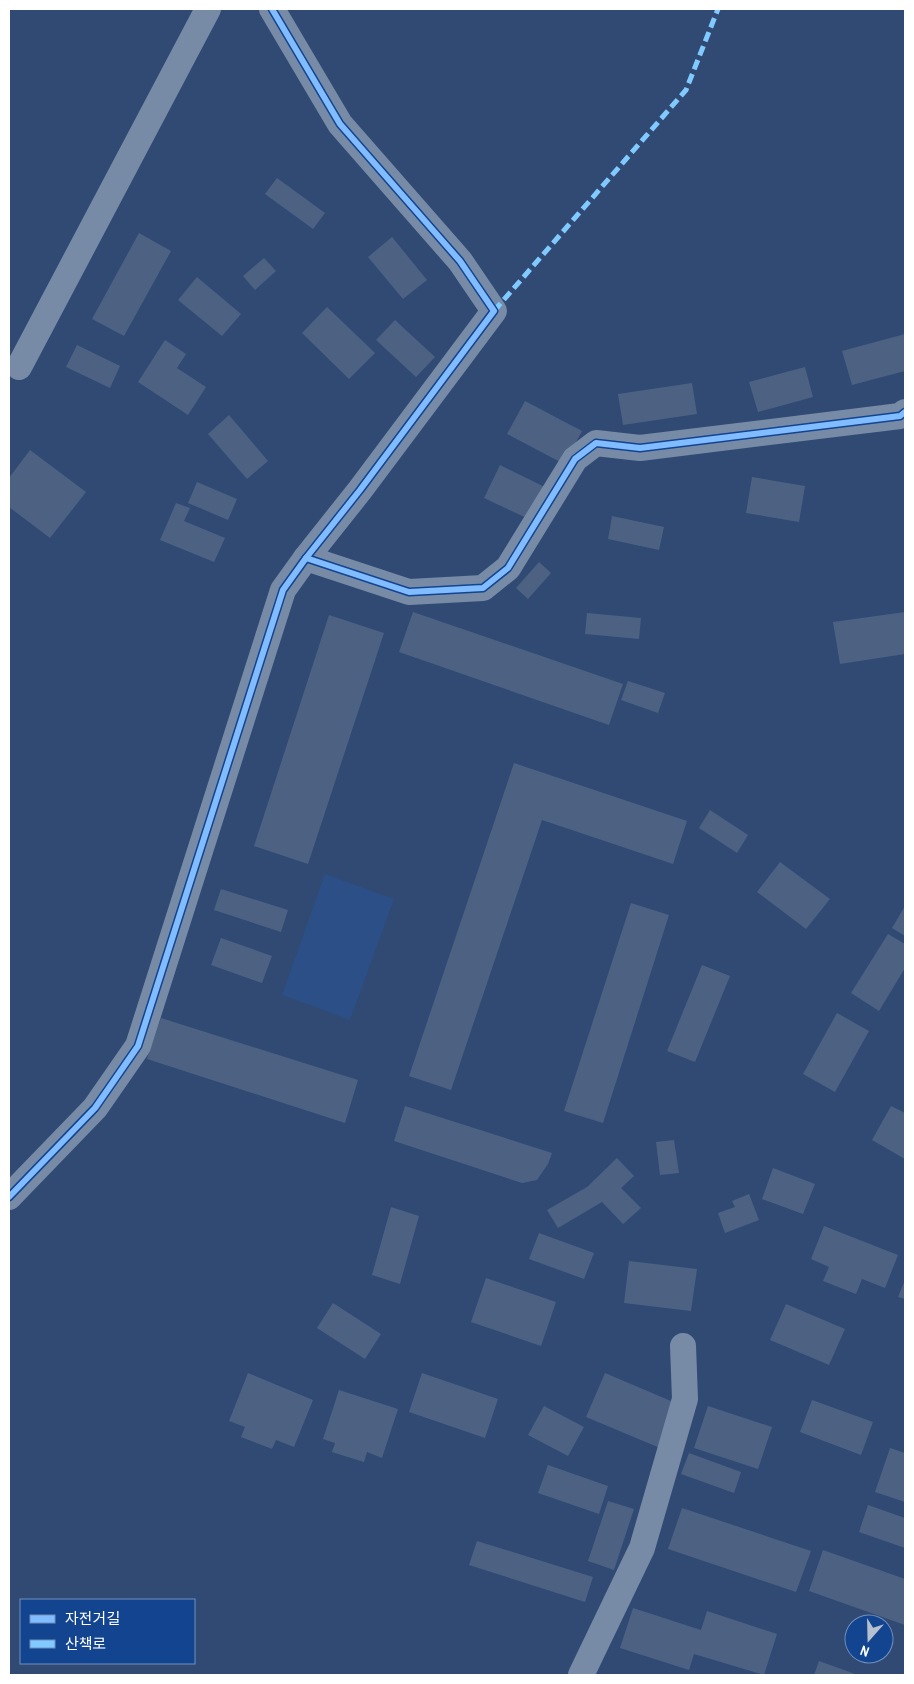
<svg xmlns="http://www.w3.org/2000/svg" width="914" height="1684" font-family="'Archivo Narrow','Noto Sans KR',sans-serif">
<style>
.water{fill:#2b4f86}
.building{fill:#4d6283}
.lines{fill:none;stroke-linecap:round;stroke-linejoin:round}
.minor{stroke:#778ba7;stroke-width:26}
.quiet{stroke:#80caff;stroke-width:5;stroke-dasharray:10 5;stroke-linecap:butt}
.cycleway-casing{stroke:#134490;stroke-width:9}
.cycleway{stroke:#80bcff;stroke-width:6}
</style>
<rect width="100%" height="100%" fill="#304a73"/>
<path class="water" d="M325,874L394,899L350,1020L282,995Z"/>
<g class="building">
<path d="M277,178L325,213L313,229L265,194Z"/>
<path d="M139,233L171,251L124,336L92,319Z"/>
<path d="M392,237L427,280L403,299L368,257Z"/>
<path d="M264,258L276,271L255,290L243,276Z"/>
<path d="M197,277L241,314L222,336L178,300Z"/>
<path d="M327,307L375,353L349,379L302,333Z"/>
<path d="M395,320L435,357L416,377L376,340Z"/>
<path d="M905,334V371L852,385L842,351Z"/>
<path d="M165,340L186,354L177,368L206,387L188,415L138,382Z"/>
<path d="M77,345L120,366L110,388L66,367Z"/>
<path d="M805,367L813,397L758,412L749,382Z"/>
<path d="M692,383L697,414L623,425L618,394Z"/>
<path d="M525,401L582,431L564,464L507,434Z"/>
<path d="M229,415L268,461L247,479L208,434Z"/>
<path d="M30,450L86,492L50,538L9,507V478Z"/>
<path d="M500,465L549,489L533,521L484,498Z"/>
<path d="M752,477L805,486L799,522L746,513Z"/>
<path d="M197,482L237,499L228,520L188,503Z"/>
<path d="M176,503L190,508L184,521L225,538L214,562L160,540Z"/>
<path d="M612,516L664,527L659,550L608,539Z"/>
<path d="M539,562L551,573L528,599L516,588Z"/>
<path d="M413,612L623,684L609,725L399,652Z"/>
<path d="M905,612V654L840,664L833,622Z"/>
<path d="M587,613L641,618L639,639L585,634Z"/>
<path d="M329,615L384,633L308,864L254,846Z"/>
<path d="M628,681L665,693L658,713L621,700Z"/>
<path d="M514,763L687,821L673,864L542,820L451,1090L409,1076Z"/>
<path d="M710,810L748,835L737,853L699,828Z"/>
<path d="M780,862L830,899L806,929L757,892Z"/>
<path d="M221,889L288,910L281,932L214,910Z"/>
<path d="M631,903L669,915L603,1123L564,1111Z"/>
<path d="M905,906V936L892,928Z"/>
<path d="M888,934L905,944V968L879,1011L851,993Z"/>
<path d="M221,938L272,956L262,983L211,965Z"/>
<path d="M702,965L730,976L695,1062L667,1051Z"/>
<path d="M837,1013L869,1031L835,1092L803,1074Z"/>
<path d="M161,1018L358,1080L345,1123L147,1059Z"/>
<path d="M405,1106L552,1153L548,1164L537,1180L522,1183L394,1141Z"/>
<path d="M891,1106L905,1113V1159L872,1140Z"/>
<path d="M674,1140L679,1173L660,1175L656,1142Z"/>
<path d="M617,1158L634,1176L621,1188L641,1208L623,1224L602,1202L558,1228L547,1210L587,1187Z"/>
<path d="M773,1168L815,1184L803,1214L762,1199Z"/>
<path d="M749,1194L759,1220L725,1233L718,1213L735,1207L732,1201Z"/>
<path d="M391,1207L419,1216L400,1284L372,1275Z"/>
<path d="M824,1226L898,1255L885,1288L862,1279L856,1294L823,1281L829,1267L811,1259Z"/>
<path d="M539,1233L594,1253L584,1279L529,1259Z"/>
<path d="M629,1261L697,1269L691,1311L624,1303Z"/>
<path d="M486,1278L556,1302L541,1346L471,1322Z"/>
<path d="M905,1280V1299L898,1297Z"/>
<path d="M333,1303L381,1334L365,1359L317,1328Z"/>
<path d="M786,1304L845,1329L829,1365L770,1340Z"/>
<path d="M248,1373L313,1400L294,1447L276,1440L272,1449L241,1437L245,1427L229,1421Z"/>
<path d="M422,1373L498,1399L485,1438L409,1412Z"/>
<path d="M605,1373L678,1404L660,1448L586,1417Z"/>
<path d="M339,1390L398,1409L382,1458L367,1452L364,1462L332,1452L335,1443L323,1439Z"/>
<path d="M812,1400L873,1422L861,1455L800,1432Z"/>
<path d="M544,1406L584,1427L568,1456L528,1435Z"/>
<path d="M708,1406L772,1427L758,1469L694,1448Z"/>
<path d="M890,1448L905,1453V1502L875,1492Z"/>
<path d="M689,1453L741,1472L734,1493L681,1474Z"/>
<path d="M548,1465L608,1486L599,1514L538,1493Z"/>
<path d="M608,1501L634,1509L614,1570L588,1561Z"/>
<path d="M868,1505L905,1518V1548L859,1532Z"/>
<path d="M682,1508L811,1551L796,1592L668,1549Z"/>
<path d="M477,1541L593,1577L585,1602L469,1565Z"/>
<path d="M823,1550L905,1579V1625L809,1591Z"/>
<path d="M633,1608L701,1630L707,1611L777,1634L764,1675L694,1654L689,1670L620,1648Z"/>
<path d="M819,1661L858,1675H814Z"/>
</g>
<g class="lines">
<g class="minor">
<path d="M19,367L208,9"/>
<path d="M306,558L409,592L483,588L508,568L575,459L596,443L640,448L900,416L905,412"/>
<path d="M9,1197L95,1108L138,1046L283,590L306,558L360,490L494,311L460,261L340,124L272,9"/>
<path d="M581,1675L642,1548L685,1399L683,1346"/>
</g>
<path class="quiet" d="M494,311L686,90L718,9"/>
<defs>
<g id="cycleway">
<path d="M306,558L409,592L483,588L508,568L575,459L596,443L640,448L900,416L905,412"/>
<path d="M9,1197L95,1108L138,1046L283,590L306,558L360,490L494,311L460,261L340,124L272,9"/>
</g>
</defs>
<use href="#cycleway" class="cycleway-casing"/>
<use href="#cycleway" class="cycleway"/>
</g>
<rect width="914" height="1684" fill="none" stroke="#ffffff" stroke-width="20"/>
<rect x="20" y="1599" width="175" height="65" fill="#134490" stroke="#718fbc"/>
<rect x="30" y="1615" width="25" height="8" fill="#80bcff" stroke="#718fbc"/>
<text x="65" y="1624" font-size="15" fill="#ffffff">자전거길</text>
<rect x="30" y="1640" width="25" height="8" fill="#80caff" stroke="#718fbc"/>
<text x="65" y="1649" font-size="15" fill="#ffffff">산책로</text>
<g transform="translate(869 1639) rotate(200)"><circle r="24" fill="#134490" stroke="#718fbc"/>
<path d="M0-4L9 19L0 12L-9 19Z" fill="#b7c0ce"/>
<text y="-8" font-size="14" font-weight="bold" text-anchor="middle" fill="#ffffff">N</text>
</g>
</svg>
